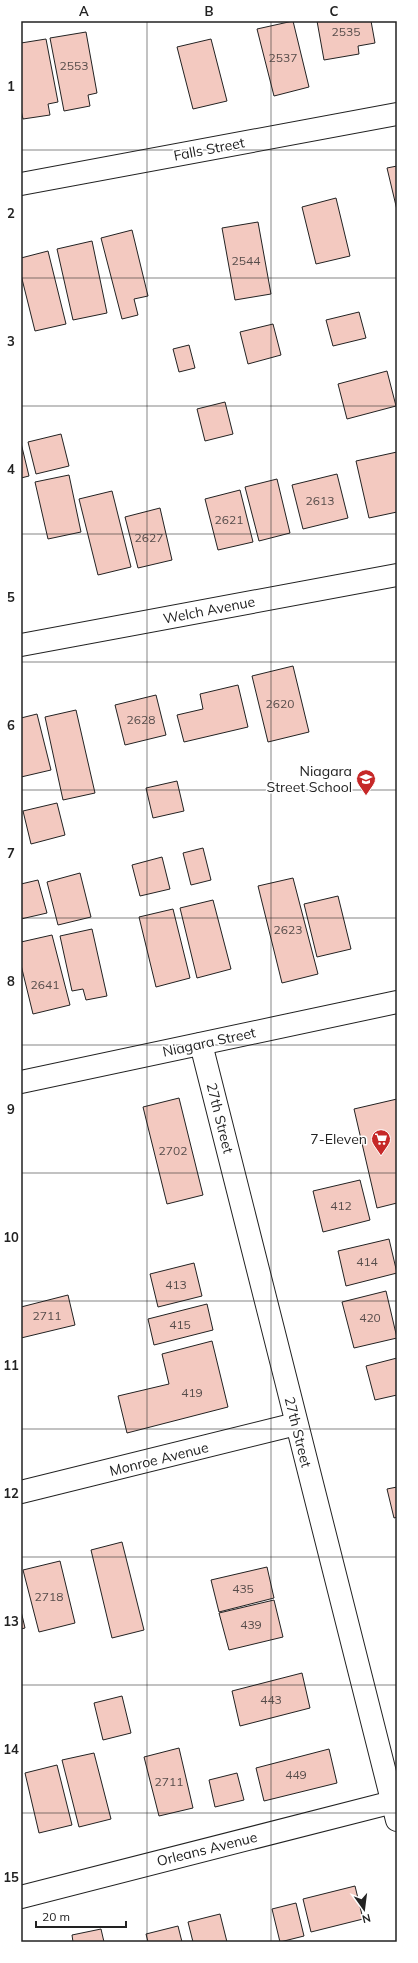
<svg xmlns="http://www.w3.org/2000/svg" width="418" height="1963" font-family="Mulish,sans-serif">
<style>
.building{fill:#f3c9c0;stroke:#222}
.lines{fill:none;stroke-linecap:round;stroke-linejoin:round}
.street-casing{stroke:#222;stroke-width:24}
.secondary-casing{stroke:#222;stroke-width:24}
.street{stroke:#fff;stroke-width:22}
.secondary{stroke:#fff;stroke-width:22}
.grid{fill:none;stroke:#222;stroke-width:1;stroke-opacity:0.55}
.labels{text-anchor:middle;stroke-width:3;stroke-linejoin:round;paint-order:stroke}
.number-label{font-size:12px;fill:#564c4a}
.street-label{font-size:14px;fill:#222;stroke:#fff}
.poi-label{font-size:14px;fill:#222;stroke:#fff;text-anchor:end}
.neatline{fill:none;stroke:#222;stroke-width:1.5}
.grid-label{font-size:13px;text-anchor:middle;font-weight:bold;fill:#222}
</style>
<rect width="100%" height="100%" fill="#fff"/>
<g class="building">
<path d="M293,21L309,87L274,96L257,29Z"/>
<path d="M317,21H371L375,43L358,46L359,54L324,60Z"/>
<path d="M86,32L97,93L88,95L90,106L64,111L50,38Z"/>
<path d="M46,39L58,102L48,104L50,115L23,119L21,110V43Z"/>
<path d="M211,39L227,101L193,109L177,47Z"/>
<path d="M397,166V210L387,168Z"/>
<path d="M336,198L350,256L316,264L302,207Z"/>
<path d="M258,222L271,294L235,300L222,228Z"/>
<path d="M132,230L148,296L134,299L138,315L122,319L101,238Z"/>
<path d="M92,241L107,313L73,320L57,249Z"/>
<path d="M48,251L66,324L35,331L21,275V258Z"/>
<path d="M359,312L366,338L333,346L326,320Z"/>
<path d="M273,324L281,355L248,364L240,332Z"/>
<path d="M189,345L195,368L179,372L173,349Z"/>
<path d="M387,371L396,406L347,419L338,384Z"/>
<path d="M225,402L233,434L205,441L197,409Z"/>
<path d="M61,434L69,466L36,474L28,442Z"/>
<path d="M21,443L29,476L21,478Z"/>
<path d="M397,452V512L369,518L356,461Z"/>
<path d="M337,474L348,518L303,529L292,485Z"/>
<path d="M69,475L81,532L48,539L35,482Z"/>
<path d="M277,479L290,533L259,541L245,487Z"/>
<path d="M240,490L253,542L218,550L205,499Z"/>
<path d="M112,491L131,567L98,575L79,499Z"/>
<path d="M160,508L172,560L138,568L125,517Z"/>
<path d="M293,666L309,732L268,742L252,676Z"/>
<path d="M238,685L248,727L184,742L177,715L203,709L200,694Z"/>
<path d="M156,695L166,735L125,745L115,705Z"/>
<path d="M76,710L95,793L63,800L45,717Z"/>
<path d="M37,714L51,770L21,777V718Z"/>
<path d="M177,781L184,811L153,818L146,788Z"/>
<path d="M57,803L65,835L31,844L23,811Z"/>
<path d="M203,848L211,880L191,885L183,853Z"/>
<path d="M162,857L170,889L140,896L132,865Z"/>
<path d="M80,873L91,917L58,925L47,882Z"/>
<path d="M293,878L318,974L282,983L258,886Z"/>
<path d="M38,880L47,913L21,919V884Z"/>
<path d="M338,896L351,949L317,957L304,904Z"/>
<path d="M213,900L231,969L197,978L180,908Z"/>
<path d="M173,909L190,978L156,987L139,917Z"/>
<path d="M92,929L107,996L86,1000L83,989L72,991L60,936Z"/>
<path d="M52,935L70,1005L33,1014L21,965V942Z"/>
<path d="M179,1098L203,1195L167,1204L143,1107Z"/>
<path d="M397,1099V1203L377,1208L354,1109Z"/>
<path d="M360,1180L370,1220L323,1232L313,1191Z"/>
<path d="M389,1239L397,1273L346,1286L338,1251Z"/>
<path d="M194,1263L202,1296L158,1307L150,1274Z"/>
<path d="M386,1291L397,1338L354,1348L342,1302Z"/>
<path d="M68,1295L75,1325L21,1338V1307Z"/>
<path d="M207,1304L213,1330L154,1345L148,1319Z"/>
<path d="M212,1341L228,1407L127,1433L118,1396L169,1384L162,1354Z"/>
<path d="M397,1358V1395L375,1400L366,1366Z"/>
<path d="M397,1487V1517L394,1518L387,1489Z"/>
<path d="M122,1542L144,1630L112,1638L91,1550Z"/>
<path d="M60,1561L75,1623L39,1632L23,1570Z"/>
<path d="M267,1567L274,1598L219,1612L211,1580Z"/>
<path d="M274,1600L283,1637L229,1650L219,1613Z"/>
<path d="M21,1611L25,1628L21,1629Z"/>
<path d="M302,1673L310,1708L240,1726L232,1691Z"/>
<path d="M122,1696L131,1733L103,1740L94,1703Z"/>
<path d="M179,1748L193,1808L159,1816L144,1757Z"/>
<path d="M329,1749L337,1783L264,1801L256,1768Z"/>
<path d="M94,1753L111,1819L79,1827L62,1760Z"/>
<path d="M57,1765L72,1825L39,1833L25,1773Z"/>
<path d="M237,1773L244,1800L215,1807L209,1780Z"/>
<path d="M355,1886L363,1919L311,1932L303,1899Z"/>
<path d="M296,1903L304,1936L280,1942L272,1909Z"/>
<path d="M220,1914L227,1942H193L188,1922Z"/>
<path d="M178,1926L182,1942H148L146,1934Z"/>
<path d="M101,1929L104,1942H73L72,1935Z"/>
</g>
<g class="lines">
<defs>
<g id="street">
<path d="M21,645L397,575"/>
<path d="M201,1044L397,1820"/>
<path d="M21,1492L296,1424"/>
<path d="M21,1897L393,1802"/>
</g>
<g id="secondary">
<path d="M21,184L397,114"/>
<path d="M21,1082L397,1002"/>
</g>
</defs>
<use href="#street" class="street-casing"/>
<use href="#secondary" class="secondary-casing"/>
<use href="#street" class="street"/>
<use href="#secondary" class="secondary"/>
</g>
<path class="grid" d="M147,21V1942M271,21V1942M21,150H397M21,278H397M21,406H397M21,534H397M21,662H397M21,790H397M21,918H397M21,1045H397M21,1173H397M21,1301H397M21,1429H397M21,1557H397M21,1685H397M21,1813H397"/>
<defs>
<symbol id="school-pin" viewBox="-11 -11 22 30"><path d="M0 17L-7.5 6A9.5 9.5 0 1 1 7.5 6Z" fill="#c62828" stroke="#fff"/><path d="M0-5L7-2L0 1L-7-2ZM-4 1L0 2.5L4 1V4Q0 6-4 4Z" fill="#fff"/></symbol>
<symbol id="supermarket-pin" viewBox="-11 -11 22 30"><path d="M0 17L-7.5 6A9.5 9.5 0 1 1 7.5 6Z" fill="#c62828" stroke="#fff"/><path d="M-6-5.5h2.5l.6 2H6L4.5 2H-2.5L-4.4-4H-6ZM-1.5 3.2a1.3 1.3 0 1 0 .1 0ZM3 3.2a1.3 1.3 0 1 0 .1 0Z" fill="#fff"/></symbol>
</defs>
<g fill-rule="evenodd">
<use href="#school-pin" x="355" y="768" width="22" height="30"/>
<use href="#supermarket-pin" x="370" y="1128" width="22" height="30"/>
</g>
<g class="labels">
<g class="number-label">
<text x="346" y="36">2535</text>
<text x="283" y="62">2537</text>
<text x="74" y="70">2553</text>
<text x="246" y="265">2544</text>
<text x="320" y="505">2613</text>
<text x="229" y="524">2621</text>
<text x="149" y="542">2627</text>
<text x="280" y="708">2620</text>
<text x="141" y="724">2628</text>
<text x="288" y="934">2623</text>
<text x="45" y="989">2641</text>
<text x="173" y="1155">2702</text>
<text x="341" y="1210">412</text>
<text x="367" y="1266">414</text>
<text x="176" y="1289">413</text>
<text x="47" y="1320">2711</text>
<text x="370" y="1322">420</text>
<text x="180" y="1329">415</text>
<text x="192" y="1397">419</text>
<text x="243" y="1593">435</text>
<text x="49" y="1601">2718</text>
<text x="251" y="1629">439</text>
<text x="271" y="1704">443</text>
<text x="296" y="1779">449</text>
<text x="169" y="1786">2711</text>
</g>
<g class="street-label">
<text transform="translate(209 149) rotate(-11)" y="5">Falls Street</text>
<text transform="translate(209 610) rotate(-11)" y="5">Welch Avenue</text>
<text transform="translate(209 1042) rotate(-12)" y="5">Niagara Street</text>
<text transform="translate(220 1118) rotate(76)" y="5">27th Street</text>
<text transform="translate(298 1432) rotate(76)" y="5">27th Street</text>
<text transform="translate(159 1459) rotate(-14)" y="5">Monroe Avenue</text>
<text transform="translate(207 1849) rotate(-14)" y="5">Orleans Avenue</text>
</g>
<g class="poi-label">
<text x="352" y="776">Niagara<tspan x="352" dy="16">Street School</tspan></text>
<text x="367" y="1144">7-Eleven</text>
</g>
</g>
<rect width="418" height="1963" fill="none" stroke="#ffffff" stroke-width="44"/>
<g transform="translate(364 1909) rotate(166)" stroke="#ffffff" stroke-width="3" paint-order="stroke">
<path d="M0-3L7 15L0 10L-7 15Z" fill="#222222"/>
<text y="-6" font-size="11" font-weight="bold" text-anchor="middle" fill="#222222">N</text>
</g>
<path d="M36 1921v6h90v-6" fill="none" stroke="#222222" stroke-width="2"/>
<text x="42" y="1921" font-size="12" fill="#222222" stroke="#ffffff" stroke-width="3" paint-order="stroke">20 m</text>
<rect x="22" y="22" width="374" height="1919" class="neatline"/>
<g class="grid-label">
<text x="84" y="16">A</text>
<text x="209" y="16">B</text>
<text x="334" y="16">C</text>
<text x="11" y="91">1</text>
<text x="11" y="218">2</text>
<text x="11" y="346">3</text>
<text x="11" y="474">4</text>
<text x="11" y="602">5</text>
<text x="11" y="730">6</text>
<text x="11" y="858">7</text>
<text x="11" y="986">8</text>
<text x="11" y="1114">9</text>
<text x="11" y="1242">10</text>
<text x="11" y="1370">11</text>
<text x="11" y="1498">12</text>
<text x="11" y="1626">13</text>
<text x="11" y="1754">14</text>
<text x="11" y="1882">15</text>
</g>
</svg>
